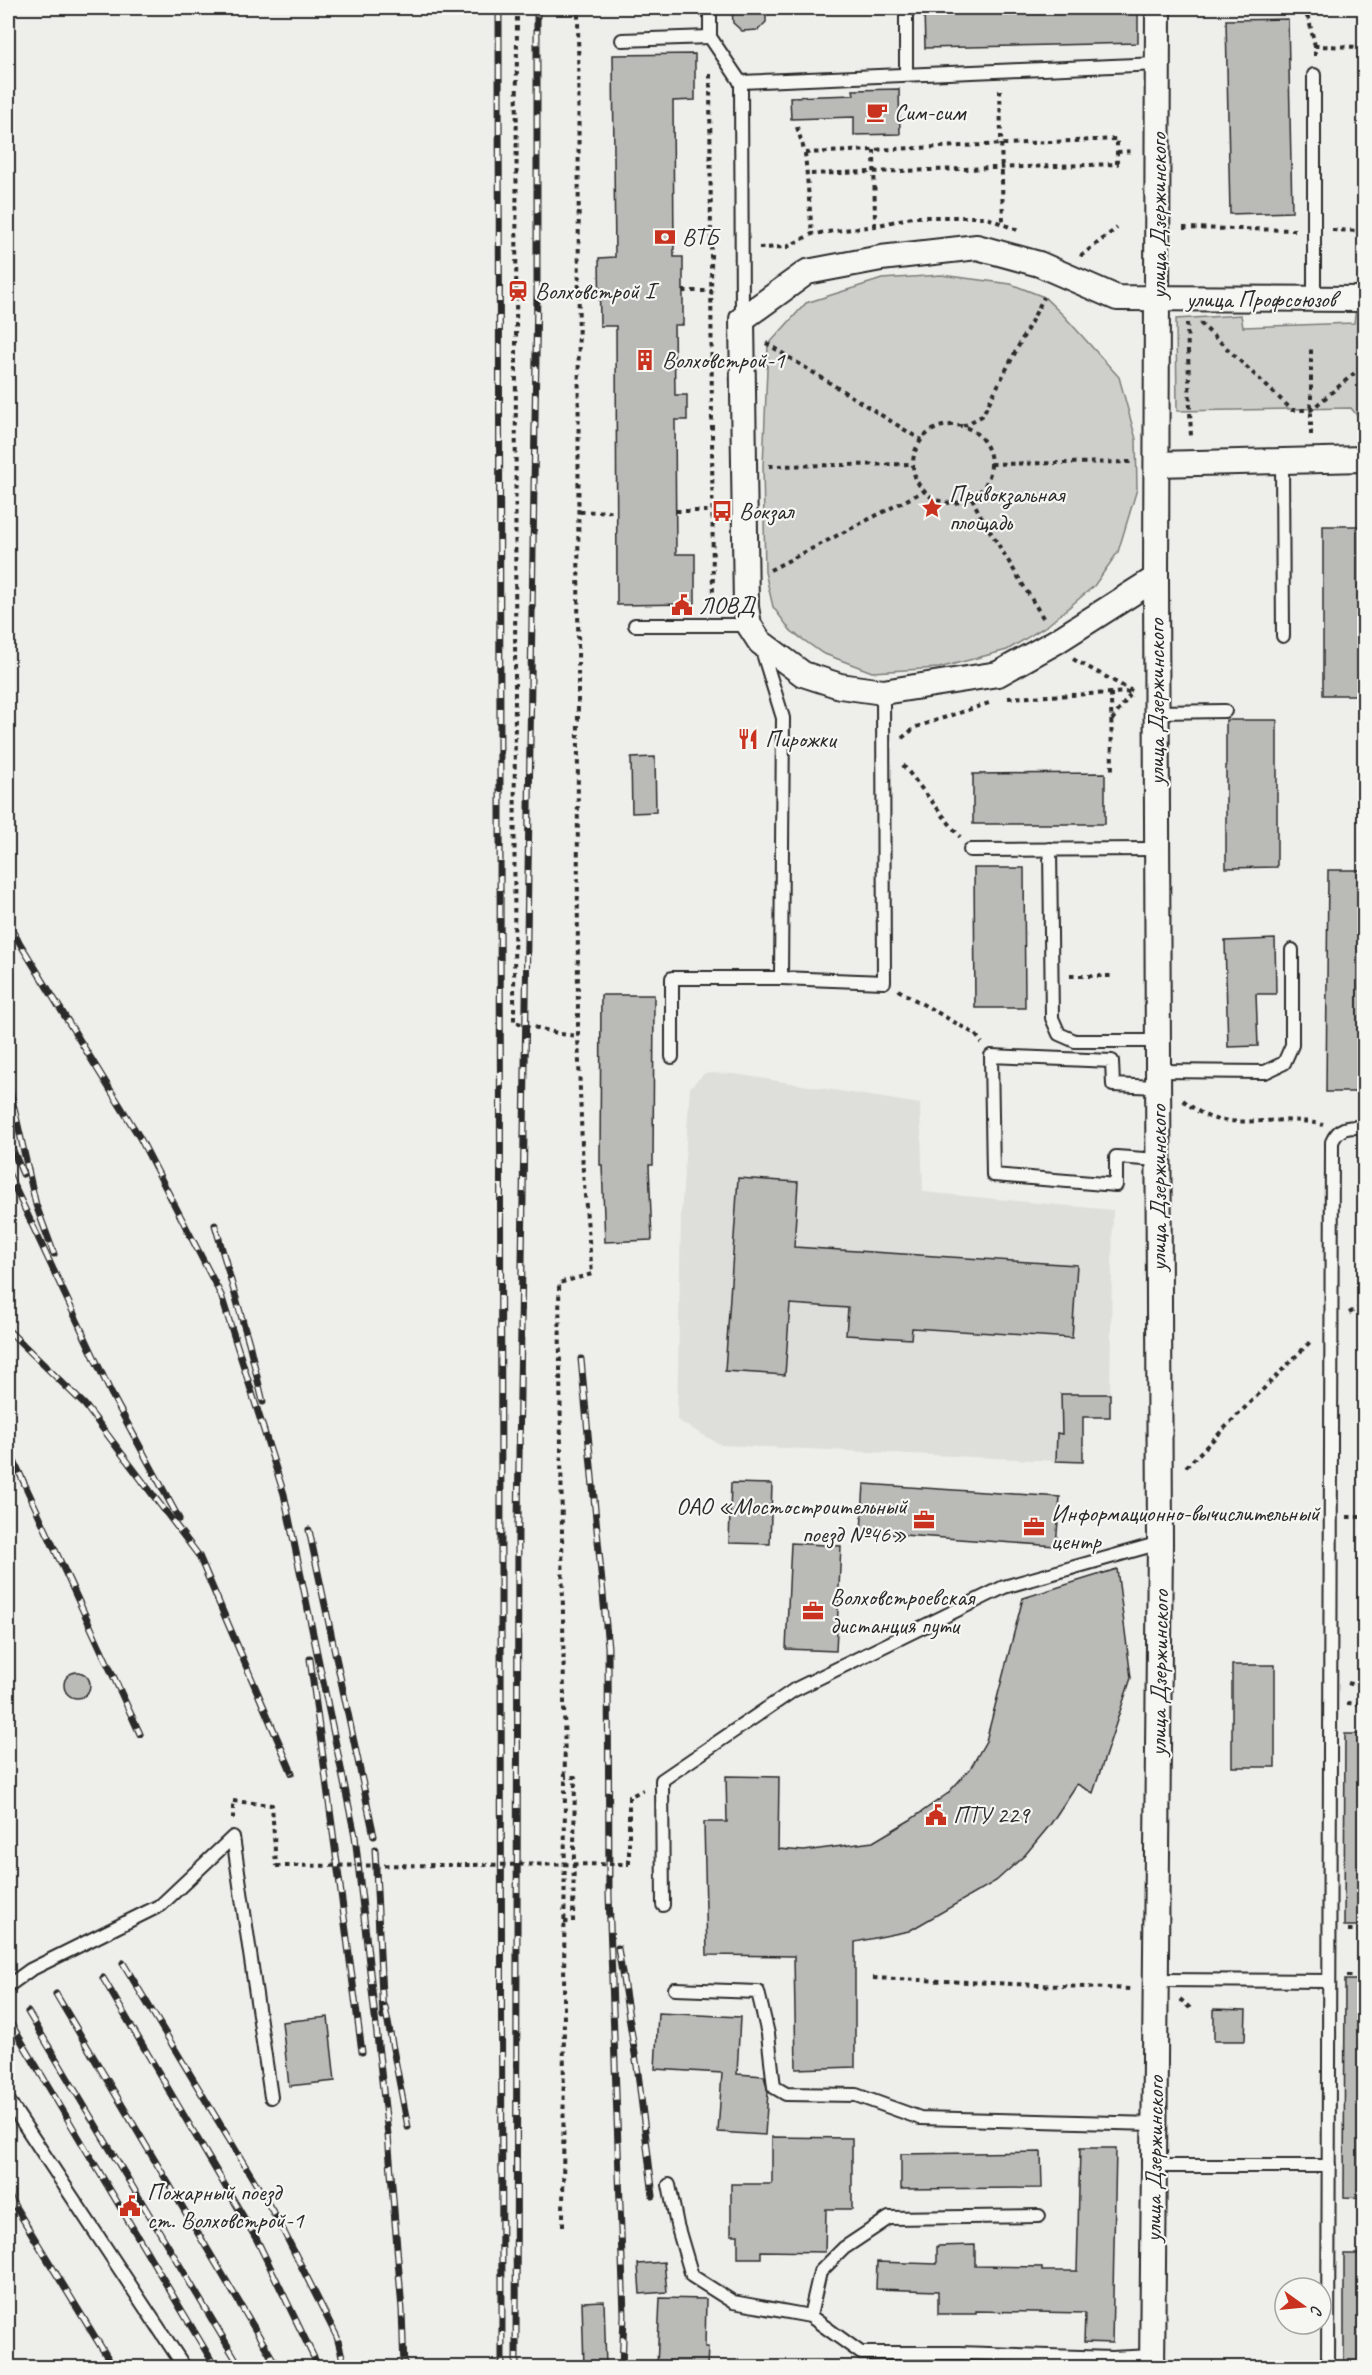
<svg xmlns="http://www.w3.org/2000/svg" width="1372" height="2375" font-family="Caveat,sans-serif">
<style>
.built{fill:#dededb}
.green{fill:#cececa;stroke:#7c7c7a;stroke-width:1.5}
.building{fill:#babab7;stroke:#2b2b2b;stroke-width:1.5}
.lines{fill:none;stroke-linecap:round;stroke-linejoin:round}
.service-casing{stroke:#2b2b2b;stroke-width:16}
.minor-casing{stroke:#2b2b2b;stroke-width:28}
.path{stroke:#2b2b2b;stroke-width:4;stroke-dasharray:4.5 4.5;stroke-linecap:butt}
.service{stroke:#f6f6f2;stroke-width:12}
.minor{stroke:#f6f6f2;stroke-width:24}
.rail-casing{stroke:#2b2b2b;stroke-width:7}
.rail{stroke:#f6f6f2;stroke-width:4.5;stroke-dasharray:14;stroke-linecap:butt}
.path-bridge{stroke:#2b2b2b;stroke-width:4;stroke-dasharray:4.5 4.5;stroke-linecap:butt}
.labels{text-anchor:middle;stroke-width:4.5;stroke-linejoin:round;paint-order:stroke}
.poi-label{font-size:24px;fill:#2b2b2b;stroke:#f6f6f2;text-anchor:start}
.street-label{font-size:24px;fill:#2b2b2b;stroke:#f6f6f2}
</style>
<rect width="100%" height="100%" fill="#eeeeea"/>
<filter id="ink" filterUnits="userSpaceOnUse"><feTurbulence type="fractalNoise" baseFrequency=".0167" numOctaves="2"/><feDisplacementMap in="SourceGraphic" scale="12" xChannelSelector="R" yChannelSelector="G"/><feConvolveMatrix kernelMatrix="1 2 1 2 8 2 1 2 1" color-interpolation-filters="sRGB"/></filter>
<g filter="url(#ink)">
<path class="built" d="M705,1073L735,1074L920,1104L923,1192L1113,1210L1110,1394L1083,1396L1081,1460L1056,1461L721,1445L677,1420L681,1215L690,1087Z"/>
<g class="green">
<path d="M941,275L1011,284L1044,297L1065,317L1119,377L1136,439L1137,489L1118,552L1094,586L1048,625L1007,650L939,668L872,672L822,653L791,631L773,607L765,572L763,466L768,345L806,303L882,279Z"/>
<path d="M1356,308H1364V424L1351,408L1177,411L1176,319L1241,315L1243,327L1354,323Z"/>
</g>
<g class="building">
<path d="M732,8H766V22L758,30L742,31L733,23Z"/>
<path d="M924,8H1138V43L925,48Z"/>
<path d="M1288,19L1292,212L1230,214L1226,20Z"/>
<path d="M695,54V100L673,101L674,257H683V325H674L675,395H687V420H675L676,554H695V604L617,605L616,326H600L599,258L615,257L613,55Z"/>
<path d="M899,89L900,134L854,135V117L791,119L790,97L854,95L853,90Z"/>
<rect x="1323" y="526" width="42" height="169"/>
<path d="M1226,720H1277V867L1226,868Z"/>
<path d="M655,757L656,812L632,813L631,758Z"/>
<path d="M1105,773V824H973V774Z"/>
<path d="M974,868H1024L1025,1008H975Z"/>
<path d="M1328,870H1365V1092H1326Z"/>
<path d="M1275,939L1276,994H1256L1258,1046L1228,1047L1225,941Z"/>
<path d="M601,995H654L653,1165H649L652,1240L605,1242L602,1165H600Z"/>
<path d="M738,1178L798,1182L794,1247L1077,1265L1072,1338L912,1328L911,1339L846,1335L848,1308L790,1304L785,1375L725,1371Z"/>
<path d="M1061,1394H1110V1417H1083V1462L1056,1461L1057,1433L1062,1434Z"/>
<path d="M731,1483L772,1484L770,1544L729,1543Z"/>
<path d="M864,1484L1060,1497L1056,1546L861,1532Z"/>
<path d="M791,1543L841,1546L836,1651L786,1649Z"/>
<path d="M1117,1569L1131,1678L1093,1793L1077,1784L1050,1825L1025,1855L996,1881L909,1931L855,1942V2067L796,2069L794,1956L707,1955L704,1822H727L726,1776L779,1777L778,1849L804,1851L873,1842L910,1820L947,1794L970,1769L986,1741L1023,1598Z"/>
<rect x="1232" y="1665" width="43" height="102"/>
<circle cx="77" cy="1685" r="13"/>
<path d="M1345,1734H1365V1926H1344Z"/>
<path d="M1345,1980H1365V2198L1344,2197Z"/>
<path d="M1214,2009L1246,2010L1245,2041H1214Z"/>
<path d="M658,2013L740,2017L737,2074L764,2076L768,2092L765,2135L718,2132L722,2073L655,2069Z"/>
<path d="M328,2017L335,2081L289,2086L282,2022Z"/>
<path d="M772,2137L852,2138V2209H826L825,2252L761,2251V2258H738V2235H731V2184H772Z"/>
<path d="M1080,2148H1116L1112,2343L1084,2342L1085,2313L976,2311V2314H938V2291L876,2289L877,2262L937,2264V2246L975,2245V2266L1042,2267V2271H1077Z"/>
<path d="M1041,2152L1042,2188L901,2189V2154Z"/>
<rect x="1344" y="2254" width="21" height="113"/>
<path d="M664,2262L667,2292L640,2294L638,2264Z"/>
<path d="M660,2298L706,2299L705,2347H708L707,2367H657Z"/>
<path d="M604,2301L606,2367H584L582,2302Z"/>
</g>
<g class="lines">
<defs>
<g id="service">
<path d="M710,8V37L741,83L742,318"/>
<path d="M622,40L710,37"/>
<path d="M906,74V8"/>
<path d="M740,82L1158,64"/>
<path d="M1314,299V75"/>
<path d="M1282,461L1283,636"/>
<path d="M635,625H749"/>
<path d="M761,647L783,718L781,978L884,982L883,692"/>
<path d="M1156,712L1225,711"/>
<path d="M1050,849L1052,1018L1059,1034L1075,1041H1157"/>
<path d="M970,850L1156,849"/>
<path d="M672,1057V978H781"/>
<path d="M1157,1071L1265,1072L1284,1063L1292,1045V950"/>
<path d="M1157,1087L1113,1085L1112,1061L991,1056L993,1175L1116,1185V1157L1158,1160"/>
<path d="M663,1905L662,1780L794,1690L1004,1587L1160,1543"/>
<path d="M1156,1980L1329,1981"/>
<path d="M8,1986L30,1970L161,1905L233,1837L271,2097"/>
<path d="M675,1989L758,1992L768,2034L774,2087L786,2094L856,2095L920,2118L1155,2124"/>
<path d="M8,2100L185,2368"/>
<path d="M1154,2166H1329"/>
<path d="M669,2185L677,2225L692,2276L733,2302L810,2316L861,2353H959L1112,2358L1152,2356"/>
<path d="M810,2316L820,2272L844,2248L889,2218L1039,2216"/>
<path d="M1328,2368L1332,1142C1339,1126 1349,1127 1364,1127"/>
</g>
<g id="minor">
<path d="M1157,464L1364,459"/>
<path d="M1156,578L1057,641L998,674L883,692L840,686L803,674L760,642L749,625L746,607L742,319L807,272L881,258L977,247L1039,264L1117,298L1364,299"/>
<path d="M1152,2368L1160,1543L1156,578L1158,8"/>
</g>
</defs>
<use href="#service" class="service-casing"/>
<use href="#minor" class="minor-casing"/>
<g class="path">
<path d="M517,8L514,1022L561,1034L578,1036C577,693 580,350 578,8"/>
<path d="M1302,8L1309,20L1315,46"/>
<path d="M1315,56V46L1364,47"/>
<path d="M710,74L713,606"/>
<path d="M1000,90L1003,224"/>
<path d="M797,127L805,153L812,234"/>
<path d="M874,150L875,226"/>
<path d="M1117,152L1134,151"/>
<path d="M805,153L1117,139V164L808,174"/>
<path d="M1183,228L1295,230"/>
<path d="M1332,230L1364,231"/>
<path d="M759,248L787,247L812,234L875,226L912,217H985L1020,231"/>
<path d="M1080,254L1082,255L1117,228"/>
<path d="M579,291H600"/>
<path d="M683,291H712"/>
<path d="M1187,323L1191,438"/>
<path d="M1200,323L1292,410H1311L1364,365"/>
<path d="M766,343L921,440"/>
<circle cx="952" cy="464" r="39"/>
<path d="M963,426L982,416L1044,297"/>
<path d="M1311,435V348"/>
<path d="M991,464L1133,462"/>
<path d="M769,466L913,464"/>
<path d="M972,498L979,513L1045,621"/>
<path d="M676,511H713"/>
<path d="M580,512L616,511"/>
<path d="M770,570L924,491"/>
<path d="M1073,659L1132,691"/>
<path d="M1111,693L1112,774"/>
<path d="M1008,698L1132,692"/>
<path d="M1112,720L1130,695"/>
<path d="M902,738L916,727L989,703"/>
<path d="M903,765L960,837"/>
<path d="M1070,976H1112"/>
<path d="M898,990L975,1034L982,1043"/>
<path d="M1183,1100C1194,1109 1206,1118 1220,1120C1254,1125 1289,1115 1323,1125"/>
<path d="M1349,1313L1364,1305"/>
<path d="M1186,1467L1312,1340"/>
<path d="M1347,1517H1364"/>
<path d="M1348,1683L1364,1688"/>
<path d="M1347,1703L1364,1704"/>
<path d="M233,1819V1801L272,1805L276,1866"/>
<path d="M629,1864V1797L643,1790"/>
<path d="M564,1922H573L575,1777H565"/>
<path d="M1348,1930H1364"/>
<path d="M1347,1976H1364"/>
<path d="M873,1978L1131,1989"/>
<path d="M1180,1999L1192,2010"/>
<path d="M563,2226L565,1783L559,1283L592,1274L583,1173L578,1036"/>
</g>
<use href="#service" class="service"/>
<use href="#minor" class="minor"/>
<defs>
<g id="rail">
<path d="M499,8L502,2368"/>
<path d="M8,924L140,1138L221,1295L284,1494L355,1836L388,2135L402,2310L404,2368"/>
<path d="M8,1081L36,1205L54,1254"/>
<path d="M8,1139L23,1174"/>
<path d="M8,1173L111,1393L179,1519"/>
<path d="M215,1225L249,1343L263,1402"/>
<path d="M8,1330L85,1405L199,1556L292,1773"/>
<path d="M581,1359L608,1647L609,1895L624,2315L622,2368"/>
<path d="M8,1448L140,1734"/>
<path d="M309,1530L374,1836"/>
<path d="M310,1659L362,2052"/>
<path d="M375,1849L383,2017"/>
<path d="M618,1948L638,2073L653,2196"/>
<path d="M123,1963L279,2222L337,2337L345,2368"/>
<path d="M103,1978L257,2240L319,2368"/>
<path d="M56,1994L278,2368"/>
<path d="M385,2007L408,2127"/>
<path d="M28,2012L241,2368"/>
<path d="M10,2022L216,2368"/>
<path d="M8,2195L114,2368"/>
<path d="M516,2368L518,1521L537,291V8"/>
</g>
</defs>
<use href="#rail" class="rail-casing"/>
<use href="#rail" class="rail"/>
<path class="path-bridge" d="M276,1866L629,1864"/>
</g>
</g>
<defs>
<symbol id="cafe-bare" viewBox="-9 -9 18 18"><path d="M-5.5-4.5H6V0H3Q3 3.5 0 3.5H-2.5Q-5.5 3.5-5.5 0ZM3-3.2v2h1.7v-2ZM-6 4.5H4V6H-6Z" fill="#c8321e" stroke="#f6f6f2" stroke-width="2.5" paint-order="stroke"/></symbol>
<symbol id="bank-bare" viewBox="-9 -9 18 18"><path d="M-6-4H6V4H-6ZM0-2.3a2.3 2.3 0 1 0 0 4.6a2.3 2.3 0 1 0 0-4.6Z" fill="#c8321e" stroke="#f6f6f2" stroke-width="2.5" paint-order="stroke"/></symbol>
<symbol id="station-bare" viewBox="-9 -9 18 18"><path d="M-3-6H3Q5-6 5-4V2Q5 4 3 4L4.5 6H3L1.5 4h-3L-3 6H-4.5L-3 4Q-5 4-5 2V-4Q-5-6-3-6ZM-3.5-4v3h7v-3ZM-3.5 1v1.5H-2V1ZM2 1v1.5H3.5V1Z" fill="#c8321e" stroke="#f6f6f2" stroke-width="2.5" paint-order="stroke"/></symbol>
<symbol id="building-bare" viewBox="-9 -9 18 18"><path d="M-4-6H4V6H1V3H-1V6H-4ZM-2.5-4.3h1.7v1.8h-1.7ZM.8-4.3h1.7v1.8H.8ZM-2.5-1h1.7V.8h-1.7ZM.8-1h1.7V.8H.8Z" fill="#c8321e" stroke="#f6f6f2" stroke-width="2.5" paint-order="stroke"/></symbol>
<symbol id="sight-bare" viewBox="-9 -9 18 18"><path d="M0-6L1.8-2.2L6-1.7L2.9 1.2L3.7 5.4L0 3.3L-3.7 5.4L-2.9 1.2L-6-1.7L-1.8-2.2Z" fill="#c8321e" stroke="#f6f6f2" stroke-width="2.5" paint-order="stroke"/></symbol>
<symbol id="bus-bare" viewBox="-9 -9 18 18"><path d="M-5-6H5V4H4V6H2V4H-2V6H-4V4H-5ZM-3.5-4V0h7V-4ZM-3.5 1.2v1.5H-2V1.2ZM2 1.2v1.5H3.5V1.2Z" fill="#c8321e" stroke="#f6f6f2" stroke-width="2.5" paint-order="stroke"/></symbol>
<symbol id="civic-bare" viewBox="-9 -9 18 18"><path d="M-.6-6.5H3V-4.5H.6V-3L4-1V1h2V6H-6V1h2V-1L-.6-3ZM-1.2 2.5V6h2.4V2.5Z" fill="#c8321e" stroke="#f6f6f2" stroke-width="2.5" paint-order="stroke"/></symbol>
<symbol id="restaurant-bare" viewBox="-9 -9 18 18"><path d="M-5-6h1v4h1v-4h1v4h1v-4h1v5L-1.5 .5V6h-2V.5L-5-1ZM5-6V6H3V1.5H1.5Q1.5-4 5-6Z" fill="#c8321e" stroke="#f6f6f2" stroke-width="2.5" paint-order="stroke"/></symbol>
<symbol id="office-bare" viewBox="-9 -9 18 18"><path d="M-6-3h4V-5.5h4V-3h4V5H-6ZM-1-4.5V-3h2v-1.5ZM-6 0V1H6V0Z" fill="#c8321e" stroke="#f6f6f2" stroke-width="2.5" paint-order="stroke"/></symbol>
</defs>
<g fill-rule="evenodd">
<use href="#cafe-bare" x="862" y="97" width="30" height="30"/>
<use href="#bank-bare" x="650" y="222" width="30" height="30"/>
<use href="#station-bare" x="503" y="276" width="30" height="30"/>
<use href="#building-bare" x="630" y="345" width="30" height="30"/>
<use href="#sight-bare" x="917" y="493" width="30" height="30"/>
<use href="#bus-bare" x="707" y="496" width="30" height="30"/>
<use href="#civic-bare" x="667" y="590" width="30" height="30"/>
<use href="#restaurant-bare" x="733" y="724" width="30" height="30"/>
<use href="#office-bare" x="909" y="1505" width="30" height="30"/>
<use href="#office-bare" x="1019" y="1512" width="30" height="30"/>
<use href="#office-bare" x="798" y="1596" width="30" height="30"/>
<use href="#civic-bare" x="921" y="1800" width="30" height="30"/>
<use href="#civic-bare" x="115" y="2191" width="30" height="30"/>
</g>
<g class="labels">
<g class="poi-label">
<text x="894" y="120">Сим-сим</text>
<text x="682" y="245">ВТБ</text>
<text x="535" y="299">Волховстрой I</text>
<text x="662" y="368">Волховстрой-1</text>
<text x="949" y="502">Привокзальная<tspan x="949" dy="28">площадь</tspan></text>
<text x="739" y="519">Вокзал</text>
<text x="699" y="613">ЛОВД</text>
<text x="765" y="747">Пирожки</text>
<text x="907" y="1514" text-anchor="end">ОАО «Мостостроительный<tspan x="907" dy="28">поезд №46»</tspan></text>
<text x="1051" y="1521">Информационно-вычислительный<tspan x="1051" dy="28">центр</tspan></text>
<text x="830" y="1605">Волховстроевская<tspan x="830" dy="28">дистанция пути</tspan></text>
<text x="953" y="1823">ПТУ 229</text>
<text x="147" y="2200">Пожарный поезд<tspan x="147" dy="28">ст. Волховстрой-1</tspan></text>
</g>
<g class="street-label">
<text transform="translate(1158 216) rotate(-90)" y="8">улица Дзержинского</text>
<text x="1261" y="307">улица Профсоюзов</text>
<text transform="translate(1156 702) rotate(-90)" y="8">улица Дзержинского</text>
<text transform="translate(1158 1188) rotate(-90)" y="8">улица Дзержинского</text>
<text transform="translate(1159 1673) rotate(-89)" y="8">улица Дзержинского</text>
<text transform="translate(1154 2159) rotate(-89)" y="8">улица Дзержинского</text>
</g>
</g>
<rect width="1372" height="2375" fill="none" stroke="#f6f6f2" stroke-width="30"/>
<rect x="15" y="15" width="1342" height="2345" fill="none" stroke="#2b2b2b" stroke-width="2" filter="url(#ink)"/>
<g transform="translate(1303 2306) rotate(105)"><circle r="28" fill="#f6f6f2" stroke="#a5a5a2" stroke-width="1.5"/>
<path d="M0-4.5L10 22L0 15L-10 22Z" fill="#c8321e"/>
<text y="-9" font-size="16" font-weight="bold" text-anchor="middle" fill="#2b2b2b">С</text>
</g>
</svg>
